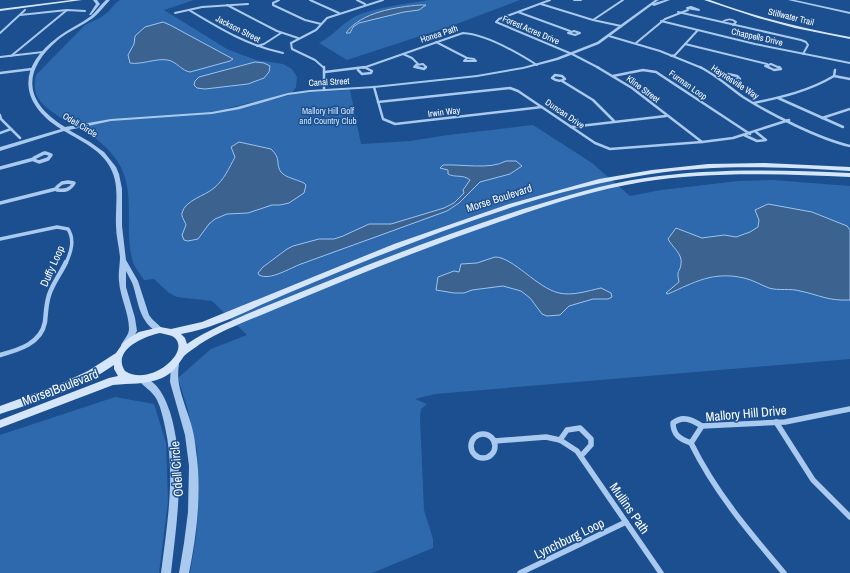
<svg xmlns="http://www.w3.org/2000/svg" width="850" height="573" font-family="'Archivo Narrow',sans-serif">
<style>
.green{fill:#2e69ad}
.water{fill:#3c6290;stroke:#9cc4f0}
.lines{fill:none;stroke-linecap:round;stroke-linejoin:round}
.minor-far4{stroke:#a9c9ee;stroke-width:2}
.minor-far3{stroke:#a9c9ee;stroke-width:2.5}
.minor-far2{stroke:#a9c9ee;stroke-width:3.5}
.minor-far1{stroke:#a9c9ee;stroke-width:4.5}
.minor{stroke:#a9c9ee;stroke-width:5.5}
.tertiary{fill:#a9c9ee;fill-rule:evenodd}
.secondary{fill:#d6e6fa;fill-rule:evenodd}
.labels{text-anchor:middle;stroke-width:3;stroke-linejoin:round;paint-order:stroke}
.far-street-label{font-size:9px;fill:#fff;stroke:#1b4f8f}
.far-park-label{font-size:9px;fill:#cfe3fa;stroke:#1b4f8f}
.street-label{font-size:11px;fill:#fff;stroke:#1b4f8f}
.near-street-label{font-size:13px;fill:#fff;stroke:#1b4f8f}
</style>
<rect width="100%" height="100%" fill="#1b4f8f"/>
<g class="green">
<path d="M120,0H194L164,10L227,49L256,60L283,64L292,69L297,77L296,87L292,93L228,108L227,110L299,93L350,90L361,144L410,141L448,135L533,125L592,163L630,196L661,190L739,181L773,180L850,186V359L435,394L415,399L427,404L421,409L420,418L424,510L433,539V548L372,573H190L196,537L199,494L197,449L187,407L178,378L211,349L247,335L212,301L177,297L169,293L154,279L144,280C140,274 135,268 133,262C123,229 138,187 115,158C108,148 98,140 88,133C73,124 45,112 37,96C34,89 35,81 36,75L84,26C91,21 98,20 104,15C111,11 113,4 120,0Z"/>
<path d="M428,0H520L454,25L347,60L319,43C331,37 339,27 351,19C367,8 408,4 428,0Z"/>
<path d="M115,397L154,404L166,443L168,501L159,573H0V435Z"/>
</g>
<g class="water">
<path d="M420,5H426L419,10L404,12L359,23L353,27L350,33H346C361,12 396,7 420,5Z"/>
<path d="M163,22L170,25L233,59L230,61L190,72C182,71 177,62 168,60C155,58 142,65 130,63L128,55L134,44L135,36L145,27Z"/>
<path d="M255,62L264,63L270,66L269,72L264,78L248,84L205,89L197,88L194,85L195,81L199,77Z"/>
<path d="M239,142L271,149C282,159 275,164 281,172C286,178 296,179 304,183L306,185L304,193L289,203L280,205H272L248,213L227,214L215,219L209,224L198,239L188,241L184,240L182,235L186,225C185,221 181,217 182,213C185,200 205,196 214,188C224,180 229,168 235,157L231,147Z"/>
<path d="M506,161H516L522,166L510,174L480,182L459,203L447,211L301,264C290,268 270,281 259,275L258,273L263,267L287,249L293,246L319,239H334L343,236L369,224H391L444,208L454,203L464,193L463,190L470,180C463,174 455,178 448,174V170L440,168L443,165C462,164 490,170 506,161Z"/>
<path d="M768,204L812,212L847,226L850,230V300C827,301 820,295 800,291C790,288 779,291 769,288C761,285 753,280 744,278C713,271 695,282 668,294L666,293L679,282C676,269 680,273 681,264C683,254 672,247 668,239L676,228L702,238L724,235L736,237L750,232L758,227L759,220L755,210Z"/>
<path d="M495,257C513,257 537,288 559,293C573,296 587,291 601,288L611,293L612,297L608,299H593L569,306L560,315L547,316L542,314L530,298L521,291L503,286L472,290L464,293H454L436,290L438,277L454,271L459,272L461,264L477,263Z"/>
</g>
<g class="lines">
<g class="minor-far4">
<path d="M279,0L273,3V5L305,20L321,24"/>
<path d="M310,0L339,13"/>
<path d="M357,0L365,4"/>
<path d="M550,0L499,19L496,22L572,54L599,68"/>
<path d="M574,0H581"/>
<path d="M541,4L593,20L621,26"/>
<path d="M227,5L277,31L298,38"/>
<path d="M691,7L699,10L687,8Z"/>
<path d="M189,10C219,28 248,46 283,53"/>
<path d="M518,12L570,31"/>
<path d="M678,12L801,40L806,42L808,45L803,54"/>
<path d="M175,13L202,7L248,4"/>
<path d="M20,15L67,10L85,11"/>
<path d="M593,20L623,0"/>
<path d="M661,21L755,44L850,63"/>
<path d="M722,22C727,19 731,18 736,22L733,25"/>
<path d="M574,31L580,33L575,35L568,33Z"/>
<path d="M0,33L25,10"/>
<path d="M609,36L660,51L702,68"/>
<path d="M436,42L467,58"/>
<path d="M636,43L665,19L688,10"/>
<path d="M685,44L767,64"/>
<path d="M257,46L264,44L281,33"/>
<path d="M403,54L412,58L418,64"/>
<path d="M11,56L67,10"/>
<path d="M671,56L675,55L698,30"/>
<path d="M0,57L43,52"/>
<path d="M467,58L474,59L476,61H464Z"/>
<path d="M324,68L315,60L292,49L291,43L316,30L327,18L383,0"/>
<path d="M363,68L463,33C485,34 518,53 537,65"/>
<path d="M421,68L414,67L416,65L423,64L426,67L425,68"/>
<path d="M770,68L765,66L771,64L780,68"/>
</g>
<g class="minor-far3">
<path d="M324,67V90"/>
<path d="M416,67L424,69L426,67"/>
<path d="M597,67L632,88L702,142"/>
<path d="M700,67C716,75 729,87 743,97C770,114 819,139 850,146"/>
<path d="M768,67L774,70L781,69L779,67"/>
<path d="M358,70L362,74L371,73L372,71L366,68"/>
<path d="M325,72L365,67"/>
<path d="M0,73L32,69"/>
<path d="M728,74L737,76L740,79L729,80L724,76Z"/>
<path d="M555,75L562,76L565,79C560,82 556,81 552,78Z"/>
<path d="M613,76L643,70L656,72L750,134"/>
<path d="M834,76L850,79"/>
<path d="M562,81L593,100L614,121"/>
<path d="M374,87L383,119L395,124L542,107"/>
<path d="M778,98L843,127"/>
<path d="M378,102L510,88L518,91L595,143L610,149L702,142L733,138L789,120"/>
<path d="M754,103C782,97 809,91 834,76L835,70"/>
<path d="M0,115L1,119L20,138"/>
<path d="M822,118L850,109"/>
<path d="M571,127L666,116"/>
<path d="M0,133L11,129"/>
<path d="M744,135L757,141L766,140L756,132"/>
<path d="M42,154L45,153L49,154"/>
</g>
<g class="minor-far2">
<path d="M44,153L34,158V160L39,162L48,159L51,155L46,153"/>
<path d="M0,168L34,159"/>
<path d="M68,182L74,183C70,190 65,191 57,190V187L62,183Z"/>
<path d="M0,203L56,189"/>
<path d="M0,239L57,227L68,229C75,240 71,252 66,263"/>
</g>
<path class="minor-far1" d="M0,355C18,350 41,344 45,322C46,313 46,304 49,295C53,283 61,273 66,262"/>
<g class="minor">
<path d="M776,422L813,480L850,517"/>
<circle cx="483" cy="446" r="12"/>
<path d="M560,440L567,430L580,428L591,439V445L581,456"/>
<path d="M495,441L546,437L560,440L577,451L661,573"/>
<path d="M691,443C680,439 673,435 673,423C683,415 692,420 702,426"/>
<path d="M520,573L626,522"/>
<path d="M784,573C749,532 715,492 691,443L702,426L785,422L850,409"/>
</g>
<g class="tertiary">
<path d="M93,0H97L100,4L91,15H89L96,4Z"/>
<path d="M106,0H110C104,6 99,13 93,18C82,26 69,31 59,39C21,71 24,102 65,127L111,119L212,112L237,107L288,93L310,90L374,86L477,75L523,67L556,58L597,42L655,0H659L654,3L665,0H670L654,6L652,5L599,44L558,60L523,69L477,77L374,88L310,92L288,95L240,109L212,114L111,121L69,130L90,142L104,152L116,167L119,174L122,189V226L126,260L138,281L149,315L152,319L164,330L163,332C159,333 157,332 154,330C139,319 138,301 133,285C131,280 128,275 126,271V287L135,318L137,331L128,347L125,348L122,347L121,345C124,340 129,334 129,329C129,313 120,297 119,281C118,273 120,265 120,257C119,246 116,236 116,226C115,207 120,187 111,169C102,150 81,141 64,131L0,151V147L61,129C18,102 18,66 58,37C68,29 81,24 91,16C97,11 100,5 106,0Z"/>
<path d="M788,0H795L850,12V14Z"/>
<path d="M175,361L178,362L179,364C176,381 181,393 186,409C191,422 195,436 196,451C202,491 197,533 189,573H179L184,543L188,512L189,466L185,435L170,382L171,364L172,362Z"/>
<path d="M143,377C158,382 165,397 170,412C186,465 177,519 171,573H161C167,525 176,475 165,427C163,418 161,408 157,400C152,390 143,387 139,380L140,378Z"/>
</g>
<g class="secondary">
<path d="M71,0H82L0,11V9Z"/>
<path d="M704,0H710C755,17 802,28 850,37V39L795,28L758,18Z"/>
<path d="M765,163L850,167V171C784,167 717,164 651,174C555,188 462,223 373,258C336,273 299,288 263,304C236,316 210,329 181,334L185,338L187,344C209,329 234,320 259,309C287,298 315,286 343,275C402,251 462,229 523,209C563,197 603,184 645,178C713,168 782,170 850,173V177C781,174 710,171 642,182C594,190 548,205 502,221C426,247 352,277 278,308C252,319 224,329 200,344C195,348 188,352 184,356C178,365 173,373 162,378C146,385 130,383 113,385L0,428V420L109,378L118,376L114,369V365C80,389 39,401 0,414V406L58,385L88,371L116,353L123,343L129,338L139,332L160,327L171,329L202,322L394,244L509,204L599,179L652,170L708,164ZM160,333C164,334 169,335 172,336C195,349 151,388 125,371C111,350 145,336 160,333Z"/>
</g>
</g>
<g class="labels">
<g class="far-street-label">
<text transform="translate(791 17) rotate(14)" y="3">Stillwater Trail</text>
<text transform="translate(238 29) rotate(27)" y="3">Jackson Street</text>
<text transform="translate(531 30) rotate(23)" y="3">Forest Acres Drive</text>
<text transform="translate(439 34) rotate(-18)" y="3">Honea Path</text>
<text transform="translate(757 37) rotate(13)" y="3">Chappells Drive</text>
<text transform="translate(329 82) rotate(-3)" y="3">Canal Street</text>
<text transform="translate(735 82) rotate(33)" y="3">Haynesville Way</text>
<text transform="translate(688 85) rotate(35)" y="3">Furman Loop</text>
<text transform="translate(643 89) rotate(37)" y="3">Kline Street</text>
<text transform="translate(444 112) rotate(-7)" y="3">Irwin Way</text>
<text transform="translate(565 114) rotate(34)" y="3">Duncan Drive</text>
<text transform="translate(80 125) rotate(31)" y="3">Odell Circle</text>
</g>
<g class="far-park-label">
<text x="328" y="114">Mallory Hill Golf<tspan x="328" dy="10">and Country Club</tspan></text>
</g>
<g class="street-label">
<text transform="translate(499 198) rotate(-18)" y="4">Morse Boulevard</text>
<text transform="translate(52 266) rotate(-66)" y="4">Duffy Loop</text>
</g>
<g class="near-street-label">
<text transform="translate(60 387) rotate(-21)" y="5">Morse Boulevard</text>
<text transform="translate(746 413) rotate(-5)" y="5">Mallory Hill Drive</text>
<text transform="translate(176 469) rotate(-94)" y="5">Odell Circle</text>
<text transform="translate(630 508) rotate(55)" y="5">Mullins Path</text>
<text transform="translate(569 538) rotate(-26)" y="5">Lynchburg Loop</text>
</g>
</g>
</svg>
